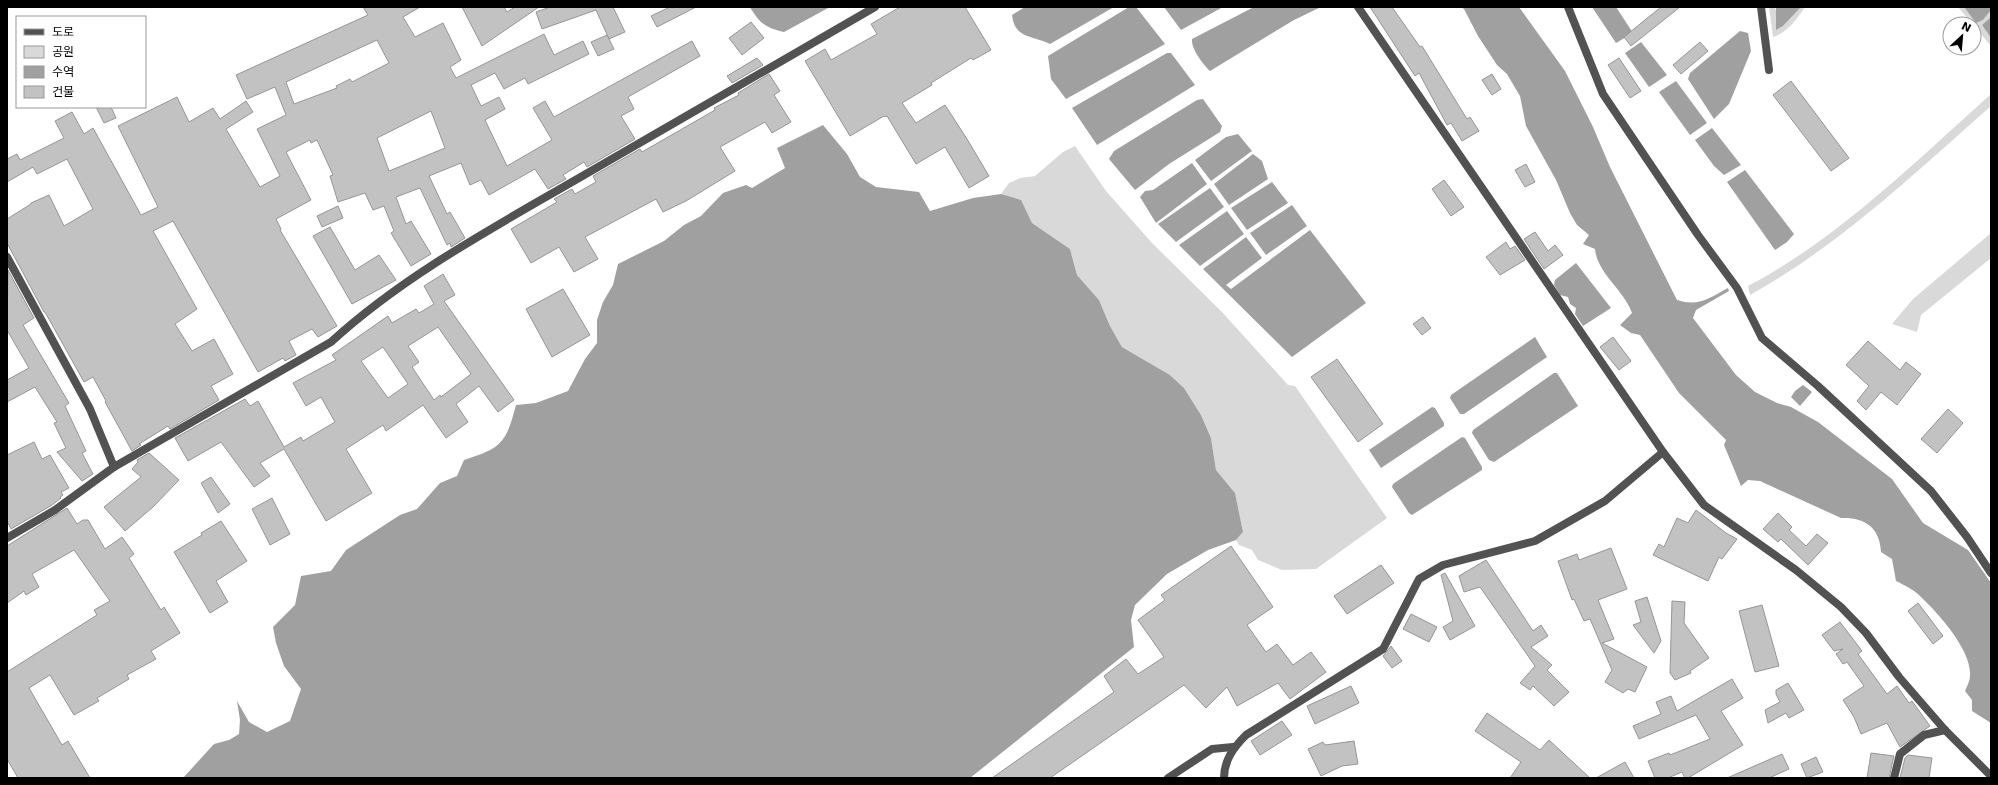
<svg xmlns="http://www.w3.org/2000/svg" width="1998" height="785" font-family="'DejaVu Sans','Noto Sans KR',sans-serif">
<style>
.green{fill:#d9d9d9}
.water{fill:#a0a0a0}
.building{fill:#c2c2c2;stroke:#969696;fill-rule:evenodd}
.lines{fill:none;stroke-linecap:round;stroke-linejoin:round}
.street{stroke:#525252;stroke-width:8}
</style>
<rect width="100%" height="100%" fill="#fff"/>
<g class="green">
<path d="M1769,7H1776L1775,8L1783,26L1801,7H1805C1797,19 1787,33 1773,37Z"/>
<path d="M1958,7H1964L1976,23L1983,20L1991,10V17L1982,25L1991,38V46Z"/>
<path d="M1991,94V106C1915,173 1840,245 1750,295L1748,286C1839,238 1915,162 1991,94Z"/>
<path d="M1075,146L1106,191L1152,243L1222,312L1288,385L1295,386L1387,518L1316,569L1282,570L1258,560L1252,550L1239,545L1236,540L1243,532L1235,493L1216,470L1211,438L1201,415L1184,388L1170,375L1122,347L1110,326L1099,300L1077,275L1070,249L1032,223L1021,201L1001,194L1009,183L1020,178L1035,176L1063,152Z"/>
<path d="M1991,233V258L1921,315L1917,332L1892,324L1913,299Z"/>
</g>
<g class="water">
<path d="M750,7H830L784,32C766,28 759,23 750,7Z"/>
<path d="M1025,7H1114L1050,44C1032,35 1015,39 1012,15Z"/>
<path d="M1129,7H1136L1165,44L1066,99L1051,79L1048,56Z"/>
<path d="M1164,7H1223L1181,30Z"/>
<path d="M1254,7H1321L1294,20L1210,71C1203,64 1191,49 1192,39Z"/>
<path d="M1461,7H1519L1565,71L1593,127L1610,167L1677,300C1699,307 1709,298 1728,288L1729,291L1696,310L1693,318L1736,375L1755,392L1777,403L1791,407L1818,422L1892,479L1923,523L1968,550L1991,583V723L1972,711V700L1965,691C1967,686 1970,681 1970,676C1972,651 1939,614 1922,598C1915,590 1906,586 1896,581L1892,559L1881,552C1880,527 1864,517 1841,518L1760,481L1748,480L1741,486L1724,445L1726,440L1679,393L1640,335L1631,333L1620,325L1632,313C1624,290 1597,273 1595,249L1583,244L1589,235L1577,225L1570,213L1556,180L1526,126L1520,96L1507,74L1497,65L1478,36L1464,9Z"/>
<path d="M1592,7H1616L1633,33L1616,43Z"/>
<path d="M1776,7H1801L1783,26L1776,30Z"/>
<path d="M1964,7H1989L1991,10L1983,20L1976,23Z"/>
<path d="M1991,17V38L1982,25Z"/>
<path d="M1740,31L1748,33L1751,51L1729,104L1714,119L1688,79L1690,73Z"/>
<path d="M1641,42L1667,75L1649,87L1625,53Z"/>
<path d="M1167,53H1171L1195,85L1097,145L1072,108Z"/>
<path d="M1676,81L1707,123L1690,135L1659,92Z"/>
<path d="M1203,99L1222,126L1220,132L1169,164L1135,190L1109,159L1114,151L1197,100Z"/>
<path d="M823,125L847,154L860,177L876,187L919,192L930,211L973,198L1001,194L1021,200L1032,223L1070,249L1077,275L1099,300L1110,326L1122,347L1170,375L1184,388L1201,415L1211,438L1216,470L1235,493L1243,532L1236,540L1208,550L1167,574L1135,605L1131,620L1134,647L970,778H183L214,744L229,740L239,734L240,720L237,701L249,722L267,732L290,721L301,689L284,666L276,643L273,627L295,605L301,576L331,571L346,550L400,515L417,509L440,483L457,476L464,460C502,448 506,443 516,405L536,403L568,391L585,359L597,343V320L603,302L613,285L618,264L664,241L684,225L701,216L723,193L746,185L752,188L785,168L777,148Z"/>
<path d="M1712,128L1741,165L1724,175L1714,166L1695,140Z"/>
<path d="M1238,134L1252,151L1211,181L1195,160L1226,137Z"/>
<path d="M1253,154L1262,161L1268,179L1229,205L1214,184Z"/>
<path d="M1192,163L1207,184L1156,223L1140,197L1145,191L1153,190Z"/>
<path d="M1745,170L1794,234L1787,242L1775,250L1727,182Z"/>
<path d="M1272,182L1288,203L1247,230L1231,208Z"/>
<path d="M1210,188L1224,207L1176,242L1158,224Z"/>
<path d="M1292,205L1307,226L1266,255L1250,233Z"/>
<path d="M1227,211L1244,234L1200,266L1179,245Z"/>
<path d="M1310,230L1366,303L1292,357L1203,269L1246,237L1262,258L1226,285L1231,289Z"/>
<path d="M1576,263L1611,308L1583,326L1575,314L1576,308L1570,304L1568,297L1560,295L1554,285L1555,280Z"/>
<path d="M1535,337L1547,357L1464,414H1460L1450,398L1451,395Z"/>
<path d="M1554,373H1557L1578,406L1494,462L1489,460L1472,433L1473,430Z"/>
<path d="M1803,385L1812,392L1800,406L1791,397L1795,391Z"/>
<path d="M1432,407L1435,408L1444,423V426L1381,468L1369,450Z"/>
<path d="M1462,437L1465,438L1482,467V470L1412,515L1409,513L1392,487L1393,484Z"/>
</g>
<g class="building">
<path d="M363,7H420L403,17L415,37L443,23L461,60L450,67L456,78L544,34L554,55L583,41L589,54L528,84L525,78L504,89L495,73L471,85L481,106L499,97L505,109L485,120L507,166L552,140L533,108L545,101L554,117L692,41L700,56L628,97L634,109L621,116L635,139L587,167L584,162L563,175L566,179L548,189L535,169L489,195L481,180L470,185L461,163L429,176L447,214L450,212L465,238L451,247L450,243L447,245L420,188L396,197L406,224L411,221L431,254L411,266L391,233L394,231L384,206L373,210L365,193L338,202L330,176L333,175L317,140L311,143L310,140L286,152L311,200L276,219L281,229L280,230L337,326L318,337L312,329L289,341L296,355L285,361L283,358L258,372L173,221L153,231L197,309L175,324L192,351L214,339L233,374L211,386L219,400L170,429L168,426L139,444L141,445L132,451L105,402L106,401L93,377L84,382L45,312H44L7,243V219L31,204V203L49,195L64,226L93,209L67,159L37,174L33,167L7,182V159L17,154L20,160L64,138L55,121L72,112L84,134L93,128L141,215L158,207L118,126L177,97L189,122L213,108L220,119L246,101L253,112L226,129L260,187L280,176L257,129L286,115L275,87L247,99L236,75L368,15ZM377,40L389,63L352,82L350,79L336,86L337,88L294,104L286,82ZM431,111L445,148L389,171L377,138Z"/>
<path d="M462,7H504L507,12L515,7H539L482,46Z"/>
<path d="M550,7H613L625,32L609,39L596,10L542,29L536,12Z"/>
<path d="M670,7H696L657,27L651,16Z"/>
<path d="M900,7H965L991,50L973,60L971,58L931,83L932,85L902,103L916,123L945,105L967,139L989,176L969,188L945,147L916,164L887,116L885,117L884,116L850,136L805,61L825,49L831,60L877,34L871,24Z"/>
<path d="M1370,7H1392L1420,47L1422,46L1467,119L1470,117L1479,131L1462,141L1451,123L1447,125L1419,73L1415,76Z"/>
<path d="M1661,7H1680L1631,46L1624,37Z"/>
<path d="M751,22L764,38L742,55L729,38Z"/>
<path d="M607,35L614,49L598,56L591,42Z"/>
<path d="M1700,42L1708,51L1681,74L1673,65Z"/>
<path d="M757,58L763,65L732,83L727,76Z"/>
<path d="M1619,58L1641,91L1630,98L1608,65Z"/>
<path d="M769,74L780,91L774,95L791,122L772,133L765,122L720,147L735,171L686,201L663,212L656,199L585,237L598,259L574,272L559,247L531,263L511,229L557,202L554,199L572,189L575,194L596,182L593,176L640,149L642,152L715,110L714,108L739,95L738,93Z"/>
<path d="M1492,74L1501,89L1492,95L1482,80Z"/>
<path d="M1791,81L1849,158L1831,171L1773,95Z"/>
<path d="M96,107H111L116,118L104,123Z"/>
<path d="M1526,164L1535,182L1525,187L1515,170Z"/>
<path d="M1444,180L1464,207L1451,216L1432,189Z"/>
<path d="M338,206L343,218L322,227L317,216Z"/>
<path d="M330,227L355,270L379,255L396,280L352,304L313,236Z"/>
<path d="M1535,232L1548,251L1555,245L1563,255L1544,269L1524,239Z"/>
<path d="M1506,242L1510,249L1515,246L1525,260L1500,275L1486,257Z"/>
<path d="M8,270L34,318L23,325L69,403L65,406L86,451L82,453L93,474L82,481L57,452L66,448L54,423L57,422L35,387L7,402V380L29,368L7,330Z"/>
<path d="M443,274L455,295L444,301L514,400L498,412L479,386L456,404L468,422L446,438L423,405L386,431L383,425L346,449L372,493L326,521L284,449L260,463L270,476L254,487L221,442L188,461L175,438L245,399L250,406L258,401L284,447L301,437L303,441L335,422L321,397L306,406L293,383L336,360L332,355L388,316L392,323L416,309L419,313L434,304L424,286ZM438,327L471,374L441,397L440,395L434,400L412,367L419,362L408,346ZM383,347L408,384L388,398L361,361Z"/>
<path d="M563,289L590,335L552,357L526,309Z"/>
<path d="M1423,317L1431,328L1422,335L1413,324Z"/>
<path d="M1613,337L1631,361L1619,370L1600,347Z"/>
<path d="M1868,341L1900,370L1906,362L1921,374L1897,405L1881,392L1866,410L1857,401L1869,386L1846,365Z"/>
<path d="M1337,359L1383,424L1358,442L1311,377Z"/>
<path d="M1948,409L1963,423L1937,453L1921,439Z"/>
<path d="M34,442L42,459L50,455L69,488L61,492L63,495L60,497L61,498L52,505L11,529L7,521V455Z"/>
<path d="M149,453L179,480L153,507L125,531L104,507L141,477L132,469L138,462L137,460Z"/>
<path d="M211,477L230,504L218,513L201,483Z"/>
<path d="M272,498L290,534L270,545L252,509Z"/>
<path d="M67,508L77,524L83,520H88L105,549L122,537L134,554L129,558L161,610L164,607L180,633L151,651L156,659L127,675L129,679L97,698L99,701L74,715L50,675L29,688L62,745L68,741L90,778H18L7,759V672L97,615L94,610L110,601L74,550L32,574L39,587L26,595L24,591L7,603V546Z"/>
<path d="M1696,510L1726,533L1737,539L1722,559L1719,557L1708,581L1653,555L1659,544L1664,547L1677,518L1688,523Z"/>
<path d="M1778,513L1792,527L1789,530L1806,546L1817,534L1828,543L1808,565L1781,539L1778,542L1763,529Z"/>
<path d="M221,521L247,561L216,581L228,602L210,613L174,552L202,535L201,533Z"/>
<path d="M1231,546L1273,607L1247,625L1266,652L1277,644L1293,665L1311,652L1326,672L1290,699L1278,683L1237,706L1227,687L1206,708L1184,685L1050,778H992L1114,692L1104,676L1126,659L1138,674L1164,657L1138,620L1165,600L1161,595Z"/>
<path d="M1611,548L1627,589L1598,600L1614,639L1602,643L1647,667L1635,692L1628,689L1623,693L1605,682L1612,670L1590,619L1584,621L1574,599L1572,600L1558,561L1577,554L1579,560Z"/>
<path d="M1486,560L1533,631L1541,625L1548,636L1531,647L1552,665L1547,670L1569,692L1554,706L1533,686L1530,690L1520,683L1535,666L1480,587L1464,592L1459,576Z"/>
<path d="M1381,565L1394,583L1347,614L1334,596Z"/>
<path d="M1445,573L1475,626L1450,640L1443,627L1453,621L1441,575Z"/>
<path d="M1647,597L1661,641L1654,653L1633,625L1641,622L1635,601Z"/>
<path d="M1672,601L1685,602L1684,623L1709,658L1690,671L1691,673L1675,680L1670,673Z"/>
<path d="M1918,603L1943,636L1933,644L1908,611Z"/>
<path d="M1762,605L1779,666L1755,672L1739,611Z"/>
<path d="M1411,614L1437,627L1429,642L1403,629Z"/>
<path d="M1840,622L1862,651L1858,654L1887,694L1897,686L1909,703L1912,701L1930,726L1900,747L1887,723L1861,734L1854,717L1843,700L1864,686L1847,662L1843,664L1836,654L1843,649L1834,651L1822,635Z"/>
<path d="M1391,646L1402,661L1392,668L1383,656Z"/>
<path d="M1732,679L1743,698L1721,711L1743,745L1688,778H1685L1682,772L1668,778H1655L1648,761L1669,753L1670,755L1710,739L1696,715L1639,739L1633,726L1661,714L1656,702L1671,696L1677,711Z"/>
<path d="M1788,683L1804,710L1789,718L1786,713L1768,723L1765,710L1780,702L1776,694V690Z"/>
<path d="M1351,686L1359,703L1315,724L1307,706Z"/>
<path d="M1487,713L1540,750L1549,740L1590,778H1510L1521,762L1475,731Z"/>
<path d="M1282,721L1292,735L1260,755L1251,741Z"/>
<path d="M1354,741L1358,764L1342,766L1321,776L1308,749L1323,742L1325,745Z"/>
<path d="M1871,753L1894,756L1889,778H1867Z"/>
<path d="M1782,754L1789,769L1769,778H1727Z"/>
<path d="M1908,755L1932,758L1929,778H1900L1905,758Z"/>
<path d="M1816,757L1823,772L1807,778L1801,764Z"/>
<path d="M1625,762L1634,778H1596Z"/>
</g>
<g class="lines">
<g class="street">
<path d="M1358,7L1663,452L1704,505L1796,570L1841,607L1866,633L1899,677L1945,730L1991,776"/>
<path d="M1568,7L1603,94L1698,235L1737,288L1762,338L1818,386L1931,491L1967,537L1991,573"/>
<path d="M1761,7L1769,70"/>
<path d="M7,257L90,409L114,467"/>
<path d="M7,538L55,510L114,467L331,342C402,277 489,230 572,182C673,124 774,65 875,7"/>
<path d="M1168,778L1212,749L1233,747"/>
<path d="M1224,778C1224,760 1234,747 1246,735L1383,649L1419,579L1443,565L1535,541L1605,501L1663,452"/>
<path d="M1894,778L1900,754L1924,735L1945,730"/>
</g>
</g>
<rect width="1998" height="785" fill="none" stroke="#000000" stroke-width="16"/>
<rect x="16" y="16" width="130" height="92" fill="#ffffff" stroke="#999999"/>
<rect x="24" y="29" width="20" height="6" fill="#525252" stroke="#999999"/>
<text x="52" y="36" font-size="12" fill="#000000">도로</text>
<rect x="24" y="46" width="20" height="12" fill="#d9d9d9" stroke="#999999"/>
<text x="52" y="56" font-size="12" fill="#000000">공원</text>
<rect x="24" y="66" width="20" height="12" fill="#a0a0a0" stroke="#999999"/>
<text x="52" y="76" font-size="12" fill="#000000">수역</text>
<rect x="24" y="86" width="20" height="12" fill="#c2c2c2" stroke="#999999"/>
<text x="52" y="96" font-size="12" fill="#000000">건물</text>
<g transform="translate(1962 36) rotate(26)"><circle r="19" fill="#ffffff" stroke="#999999"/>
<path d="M0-3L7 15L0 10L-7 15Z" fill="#000000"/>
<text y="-6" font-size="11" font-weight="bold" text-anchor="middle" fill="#000000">N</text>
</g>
</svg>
